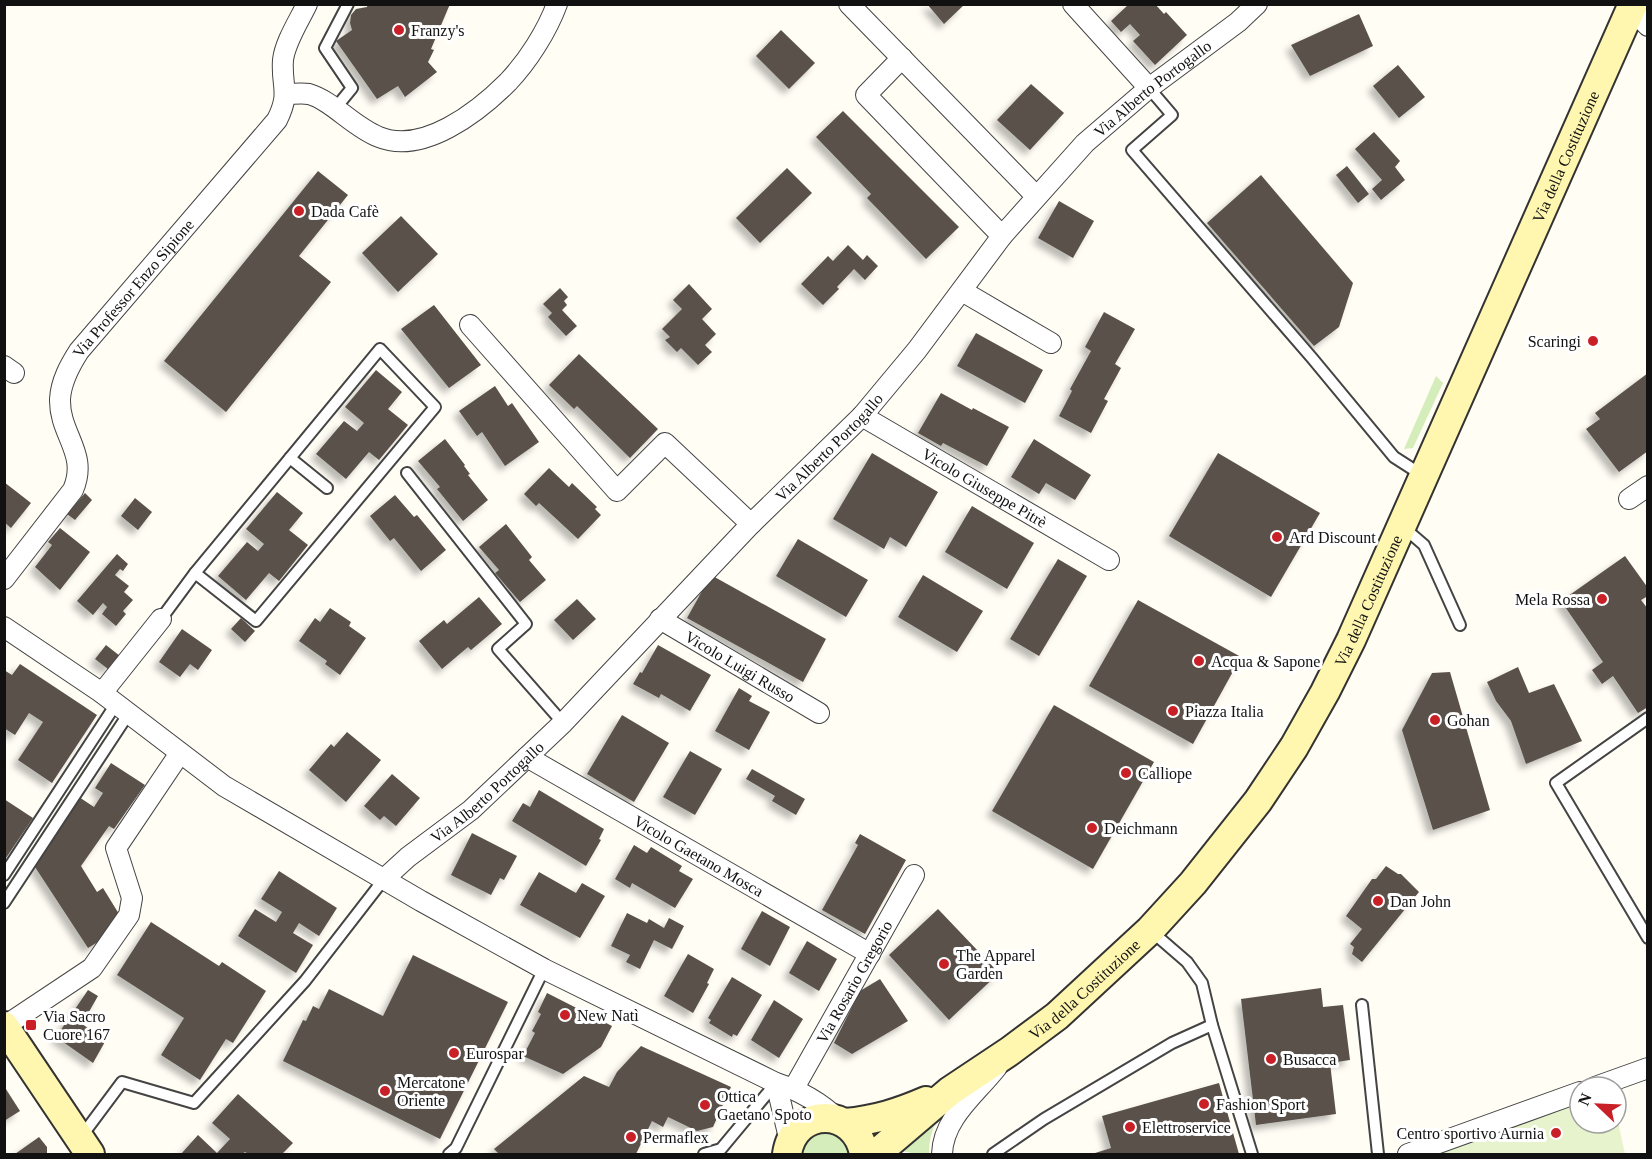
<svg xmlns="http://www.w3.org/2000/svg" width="1652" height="1159" font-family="'Times New Roman',serif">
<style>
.green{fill:#d4edbb}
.pitch{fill:#e6f3cd}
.building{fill:#5a514c;filter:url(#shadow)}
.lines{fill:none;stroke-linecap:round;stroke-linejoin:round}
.lane-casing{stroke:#444;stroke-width:14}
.street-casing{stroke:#444;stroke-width:22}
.secondary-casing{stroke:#333;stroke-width:32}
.lane{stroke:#fff;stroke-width:10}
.street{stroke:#fff;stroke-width:20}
.secondary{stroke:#fff6af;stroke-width:28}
.poi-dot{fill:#c92028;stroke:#fff;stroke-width:2}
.labels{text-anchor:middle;stroke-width:6;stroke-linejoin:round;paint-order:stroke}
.poi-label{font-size:16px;fill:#111;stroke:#fff;text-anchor:start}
.street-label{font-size:16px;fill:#111;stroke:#fff}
</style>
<defs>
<filter id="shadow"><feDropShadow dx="-5.5" dy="5.5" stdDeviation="3" flood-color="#0004"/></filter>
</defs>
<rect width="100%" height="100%" fill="#fffdf4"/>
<g class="green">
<path d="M1436,376L1443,383L1413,448L1404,449Z"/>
<path d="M938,1119C931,1131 929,1141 929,1154H916L894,1149Z"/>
<path d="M823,1132C839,1133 845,1140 851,1154H798C805,1142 808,1135 823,1132Z"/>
</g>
<path class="pitch" d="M1580,1099V1123H1616V1113L1625,1154H1436Z"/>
<g class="building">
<path d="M368,4H450L431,49L434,50L428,62L437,72L405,97L398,86L377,99L336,41L352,30L350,23L351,15L356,9L367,7Z"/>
<path d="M927,4H965L944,24Z"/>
<path d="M1129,4H1155L1164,14L1166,12L1187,35L1155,65L1133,41L1140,35L1130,24L1121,32L1111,21Z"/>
<path d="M1359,14L1373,46L1310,76L1291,45Z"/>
<path d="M781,30L815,63L789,89L756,56Z"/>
<path d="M1398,65L1425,97L1399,118L1373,86Z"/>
<path d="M1031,84L1064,113L1030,150L997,120Z"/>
<path d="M843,111L959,227L926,259L867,198L871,194L816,137Z"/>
<path d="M1374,132L1400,161L1395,167L1405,180L1381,200L1372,189L1382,180L1355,149Z"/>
<path d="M1347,166L1369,194L1358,203L1336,175Z"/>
<path d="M787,168L812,193L760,243L736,218Z"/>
<path d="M318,171L348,195L299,256L331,282L226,412L164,361Z"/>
<path d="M1261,175L1353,283L1339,327L1314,346L1207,223Z"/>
<path d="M1059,201L1094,221L1073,258L1038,238Z"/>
<path d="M401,216L438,254L398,292L362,253Z"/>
<path d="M848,245L863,260L867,255L878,266L865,280L854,269L837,287L839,289L823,305L801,284L828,256L833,261Z"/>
<path d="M689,284L712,309L702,319L716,334L705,345L712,352L698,365L681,348L677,352L665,340L670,337L662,329L682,309L673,300Z"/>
<path d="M560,288L568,297L564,301L567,305L562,310L577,326L566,336L548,317L552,313L543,304Z"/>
<path d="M434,305L481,365L449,388L401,329Z"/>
<path d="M1104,312L1135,329L1115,364L1121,368L1104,399L1108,401L1091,433L1059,416L1072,391L1070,389L1091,351L1085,347Z"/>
<path d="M976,333L1043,370L1025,403L957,366Z"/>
<path d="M579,354L658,429L630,458L577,406L574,409L549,385Z"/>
<path d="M376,370L402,392L388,409L408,425L379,460L369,452L346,479L316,454L344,421L357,431L364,423L345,407Z"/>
<path d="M1648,373V451L1619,472L1586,429L1600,419L1595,413Z"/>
<path d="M495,386L508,406L512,403L539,442L505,466L482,432L477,436L459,411Z"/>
<path d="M941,393L972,410L973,408L1009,427L987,466L943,443L941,446L918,433Z"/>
<path d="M445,439L465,465L464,466L470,474L468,475L488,500L463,521L437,489L440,487L418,461Z"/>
<path d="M1034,439L1091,475L1075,500L1046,483L1039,494L1011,477Z"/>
<path d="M872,453L938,492L906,547L890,537L884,549L833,519Z"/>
<path d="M1218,453L1320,513L1271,597L1169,536Z"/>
<path d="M549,468L569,487L572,483L597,507L595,509L601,515L578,539L539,503L536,506L524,494Z"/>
<path d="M4,482L31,503L11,528L4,522Z"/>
<path d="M277,492L303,513L289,530L308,545L279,581L269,573L246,600L218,576L247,542L258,551L264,544L246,529Z"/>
<path d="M85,493L92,500L75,520L67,514Z"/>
<path d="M395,495L414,517L417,515L446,550L421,571L394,538L390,541L370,516Z"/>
<path d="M135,498L152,512L138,530L121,516Z"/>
<path d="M972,506L1034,543L1007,589L945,552Z"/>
<path d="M506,524L532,557L529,560L546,580L520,602L495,573L499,570L479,547Z"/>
<path d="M60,528L90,552L60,590L35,567L52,545L48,542Z"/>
<path d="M798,539L868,580L846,617L776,576Z"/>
<path d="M117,554L128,564L123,571L120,569L115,575L129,586L124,592L133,600L123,611L126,614L116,626L102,614L107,607L103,603L93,615L77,601Z"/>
<path d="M1625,556L1648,588V596L1641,600L1648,609V707L1638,713L1613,676L1602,684L1592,670L1603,662L1561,601Z"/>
<path d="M1058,559L1087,576L1039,656L1010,639Z"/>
<path d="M711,575L826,639L803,682L687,618Z"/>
<path d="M923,575L983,611L957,652L898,617Z"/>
<path d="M479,597L502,624L471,650L468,647L442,669L419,641L444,620L447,624Z"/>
<path d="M577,599L596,619L573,640L554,620Z"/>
<path d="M1138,600L1241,657L1193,744L1089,686Z"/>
<path d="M330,608L351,622L349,626L366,638L340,675L325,664L327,661L299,641L315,618L320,622Z"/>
<path d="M241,618L255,631L245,642L231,629Z"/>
<path d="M182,629L212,650L198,670L190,664L180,677L159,662Z"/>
<path d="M106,645L120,656L108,669L95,659Z"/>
<path d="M658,645L711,675L690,711L661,694L659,698L633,684L640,672L642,673Z"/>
<path d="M20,664L97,715L52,783L18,760L43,722L29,713L15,735L4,728V670L12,675Z"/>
<path d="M1518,667L1529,693L1554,684L1582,741L1526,764L1511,721L1496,701L1487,682Z"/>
<path d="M1450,672L1490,810L1433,830L1402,730L1432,673Z"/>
<path d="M739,688L752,696L749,701L770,712L749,750L715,731Z"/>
<path d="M1054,705L1154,762L1093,869L992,811Z"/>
<path d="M622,715L669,743L634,802L587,774Z"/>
<path d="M347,732L381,760L346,802L309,770L331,744L334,747Z"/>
<path d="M690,751L722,769L695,815L663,797Z"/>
<path d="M111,763L145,785L114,829L109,826L81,866L97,892L103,888L119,914L103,939L88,948L35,867L79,797L94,807L103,793L95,788Z"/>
<path d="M752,769L805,799L796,815L772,801L775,796L746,779Z"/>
<path d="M392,774L420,798L396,826L384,816L380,820L364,806Z"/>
<path d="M539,790L604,829L599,839L601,840L586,866L512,821L523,803L530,807Z"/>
<path d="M4,799L33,818L4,861Z"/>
<path d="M472,833L517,856L504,880L500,878L491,895L451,875Z"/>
<path d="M860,834L906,860L865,934L822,910L858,845L855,843Z"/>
<path d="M634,845L647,853L651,847L682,866L679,871L693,879L675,908L632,883L630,888L615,879Z"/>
<path d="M1386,866L1398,874H1401L1419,892L1362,962L1352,954L1354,947L1350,944L1362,929L1346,916L1372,879H1376Z"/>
<path d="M279,871L337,908L319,936L299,923L293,933L313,945L296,973L238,936L255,909L276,922L282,912L261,899Z"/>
<path d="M539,872L576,893L582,883L605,896L580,938L520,905Z"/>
<path d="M938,909L999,973L949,1020L889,955Z"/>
<path d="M762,911L790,927L770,966L741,949Z"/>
<path d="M627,913L647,923L649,919L664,928L669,918L684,926L672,949L654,940L640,969L626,962L630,955L611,946Z"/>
<path d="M151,922L219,966L222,962L266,991L233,1043L226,1039L200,1080L161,1055L184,1018L117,975Z"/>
<path d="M807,941L837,959L819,991L789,973Z"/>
<path d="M688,954L714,969L707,983L709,984L693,1013L664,996Z"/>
<path d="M413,955L508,1002L440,1139L283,1061L303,1020L306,1021L313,1006L319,1009L329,989L383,1016Z"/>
<path d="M732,977L762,995L737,1036L733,1034L732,1037L709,1023L711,1020L708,1018Z"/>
<path d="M880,979L908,1021L852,1054L834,1043L860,991Z"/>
<path d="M1321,988L1323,1007L1343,1005L1350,1060L1330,1063L1336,1114L1256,1125L1241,999Z"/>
<path d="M88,990L98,996L82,1024L106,1040L93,1063L56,1037Z"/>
<path d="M547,993L612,1026L601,1047L563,1074L523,1056L535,1033L532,1031L541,1014L538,1012Z"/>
<path d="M774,1000L803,1019L779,1058L751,1040Z"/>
<path d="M641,1046L731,1087L713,1127L697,1131L668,1117L663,1127L652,1121L636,1154H499L494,1149L584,1076L609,1087L617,1072Z"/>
<path d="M1219,1083L1239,1154H1092L1111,1148L1102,1116Z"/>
<path d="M4,1086L20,1111L4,1121Z"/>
<path d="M238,1094L293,1143L282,1154H248L245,1152L242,1154H181L198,1135L217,1153L230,1139L212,1123Z"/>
<path d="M39,1137L47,1147V1154H15Z"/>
</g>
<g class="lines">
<defs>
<g id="lane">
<path d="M1149,88L1172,115L1132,150L1312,358L1394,457L1422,475"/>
<path d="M334,110L352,88L325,48L348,4"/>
<path d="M380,349L435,407L256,621L195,573Z"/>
<path d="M290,458L327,488"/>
<path d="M407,473L526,624L498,649L563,723"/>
<path d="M1402,526L1424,545L1460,625"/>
<path d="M161,619L195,573"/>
<path d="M1648,718L1556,783L1648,938"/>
<path d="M4,875L116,704"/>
<path d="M4,903L129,713"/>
<path d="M1150,930L1187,962L1202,983L1212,1025L1252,1154"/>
<path d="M1362,1005L1378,1154"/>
<path d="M81,1137L122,1082L194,1103L305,981L384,879"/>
<path d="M449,1154L456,1148L544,969"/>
<path d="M704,1154L721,1149L776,1083"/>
<path d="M993,1154L1044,1119L1172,1043L1212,1025"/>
</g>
<g id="street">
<path d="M849,4L1036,196"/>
<path d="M1073,4L1149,88"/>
<path d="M1631,9L1648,26"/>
<path d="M902,58L866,95L1002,236"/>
<path d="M286,94C293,94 302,93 309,94C333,101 353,127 379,137C423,155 478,112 508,82C528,61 547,31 557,4"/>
<path d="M962,291L1051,343"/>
<path d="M470,325L617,491L665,443L751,524"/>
<path d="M4,366L14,373"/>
<path id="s1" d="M862,416L1109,560"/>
<path d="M1629,499L1648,486"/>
<path id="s2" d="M4,579L73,490C89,453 59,435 60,399C61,381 70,365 79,351L277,120C291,92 281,87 283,60C285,42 299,21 307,4"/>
<path id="s3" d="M660,619L819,713"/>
<path d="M4,627L102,693L224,786L421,901L544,969L776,1083C801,1091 820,1102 839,1120"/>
<path d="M102,693L161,619"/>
<path id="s4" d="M527,757L870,954"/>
<path id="s5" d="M384,879L408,857L471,810L563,723L751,524L862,416L917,350L1002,236L1085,143L1149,88L1238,22L1257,4"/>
<path d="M5,1026L92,968L129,915L132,898L116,848L180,753"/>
<path d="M776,1083L790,1142"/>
<path d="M1595,1087L1648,1068"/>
<path id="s6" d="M794,1088L914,875"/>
<path d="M942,1154C943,1118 976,1094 997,1067"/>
<path d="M1408,1154L1580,1092"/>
</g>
<g id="secondary">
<path d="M4,1026L90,1154"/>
<path d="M845,1123C876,1120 898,1113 926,1101"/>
<path d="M787,1154C794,1106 856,1106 864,1154"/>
<path id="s7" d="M876,1154L950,1091L1010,1051L1057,1016L1150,930L1193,883L1258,801L1294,747L1325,692L1351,640L1633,4"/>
</g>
</defs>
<use href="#lane" class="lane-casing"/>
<use href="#street" class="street-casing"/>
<use href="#secondary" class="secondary-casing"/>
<use href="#lane" class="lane"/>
<use href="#street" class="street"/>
<use href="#secondary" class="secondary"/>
</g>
<g class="poi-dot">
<circle cx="399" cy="30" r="6"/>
<circle cx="299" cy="211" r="6"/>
<circle cx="1593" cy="341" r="6"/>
<circle cx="1277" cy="537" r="6"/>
<circle cx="1602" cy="599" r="6"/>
<circle cx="1199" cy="661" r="6"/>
<circle cx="1173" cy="711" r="6"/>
<circle cx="1435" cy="720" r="6"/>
<circle cx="1126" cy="773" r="6"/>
<circle cx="1092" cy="828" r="6"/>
<circle cx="1378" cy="901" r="6"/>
<circle cx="944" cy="964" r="6"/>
<circle cx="565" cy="1015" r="6"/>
<rect x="25" y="1019" width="12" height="12" rx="3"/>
<circle cx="454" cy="1053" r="6"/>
<circle cx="1271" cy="1059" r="6"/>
<circle cx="385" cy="1091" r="6"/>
<circle cx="1204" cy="1104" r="6"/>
<circle cx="705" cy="1105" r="6"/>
<circle cx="1130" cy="1127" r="6"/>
<circle cx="1556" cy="1133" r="6"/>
<circle cx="631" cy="1137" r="6"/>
</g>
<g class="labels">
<g class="poi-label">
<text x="411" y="36">Franzy's</text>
<text x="311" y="217">Dada Cafè</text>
<text x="1581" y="347" text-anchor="end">Scaringi</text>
<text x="1289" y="543">Ard Discount</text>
<text x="1590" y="605" text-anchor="end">Mela Rossa</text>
<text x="1211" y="667">Acqua &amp; Sapone</text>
<text x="1185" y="717">Piazza Italia</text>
<text x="1447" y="726">Gohan</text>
<text x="1138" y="779">Calliope</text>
<text x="1104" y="834">Deichmann</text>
<text x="1390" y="907">Dan John</text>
<text x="956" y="961">The Apparel<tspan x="956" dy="18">Garden</tspan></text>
<text x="577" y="1021">New Natì</text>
<text x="43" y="1022">Via Sacro<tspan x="43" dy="18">Cuore 167</tspan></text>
<text x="466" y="1059">Eurospar</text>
<text x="1283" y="1065">Busacca</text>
<text x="397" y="1088">Mercatone<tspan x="397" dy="18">Oriente</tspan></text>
<text x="717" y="1102">Ottica<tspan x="717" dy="18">Gaetano Spoto</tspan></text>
<text x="1216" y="1110">Fashion Sport</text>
<text x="1142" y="1133">Elettroservice</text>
<text x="1544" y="1139" text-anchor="end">Centro sportivo Aurnia</text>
<text x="643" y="1143">Permaflex</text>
</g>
<g class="street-label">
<text dy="6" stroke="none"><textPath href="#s5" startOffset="1106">Via Alberto Portogallo</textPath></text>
<text dy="6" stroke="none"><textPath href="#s7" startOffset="1238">Via della Costituzione</textPath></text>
<text dy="6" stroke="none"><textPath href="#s2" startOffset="342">Via Professor Enzo Sipione</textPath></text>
<text dy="6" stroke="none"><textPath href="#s5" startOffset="621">Via Alberto Portogallo</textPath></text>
<text dy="6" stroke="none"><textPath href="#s1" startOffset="142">Vicolo Giuseppe Pitrè</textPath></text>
<text dy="6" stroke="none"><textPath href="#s7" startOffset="752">Via della Costituzione</textPath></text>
<text dy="6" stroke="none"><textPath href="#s3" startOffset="93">Vicolo Luigi Russo</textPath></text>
<text dy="6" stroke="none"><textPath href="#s5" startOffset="135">Via Alberto Portogallo</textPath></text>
<text dy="6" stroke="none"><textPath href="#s4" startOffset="198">Vicolo Gaetano Mosca</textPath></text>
<text dy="6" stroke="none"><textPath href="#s6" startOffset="122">Via Rosario Gregorio</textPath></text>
<text dy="6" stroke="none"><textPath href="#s7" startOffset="266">Via della Costituzione</textPath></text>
</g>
</g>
<rect width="1652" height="1159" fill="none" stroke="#111111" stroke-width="12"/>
<g transform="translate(1598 1105) rotate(293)"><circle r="28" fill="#ffffff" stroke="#a0a0a0" stroke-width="1.5"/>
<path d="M0-4.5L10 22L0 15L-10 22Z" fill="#c92028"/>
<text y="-9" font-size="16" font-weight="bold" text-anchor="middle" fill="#111111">N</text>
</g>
</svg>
